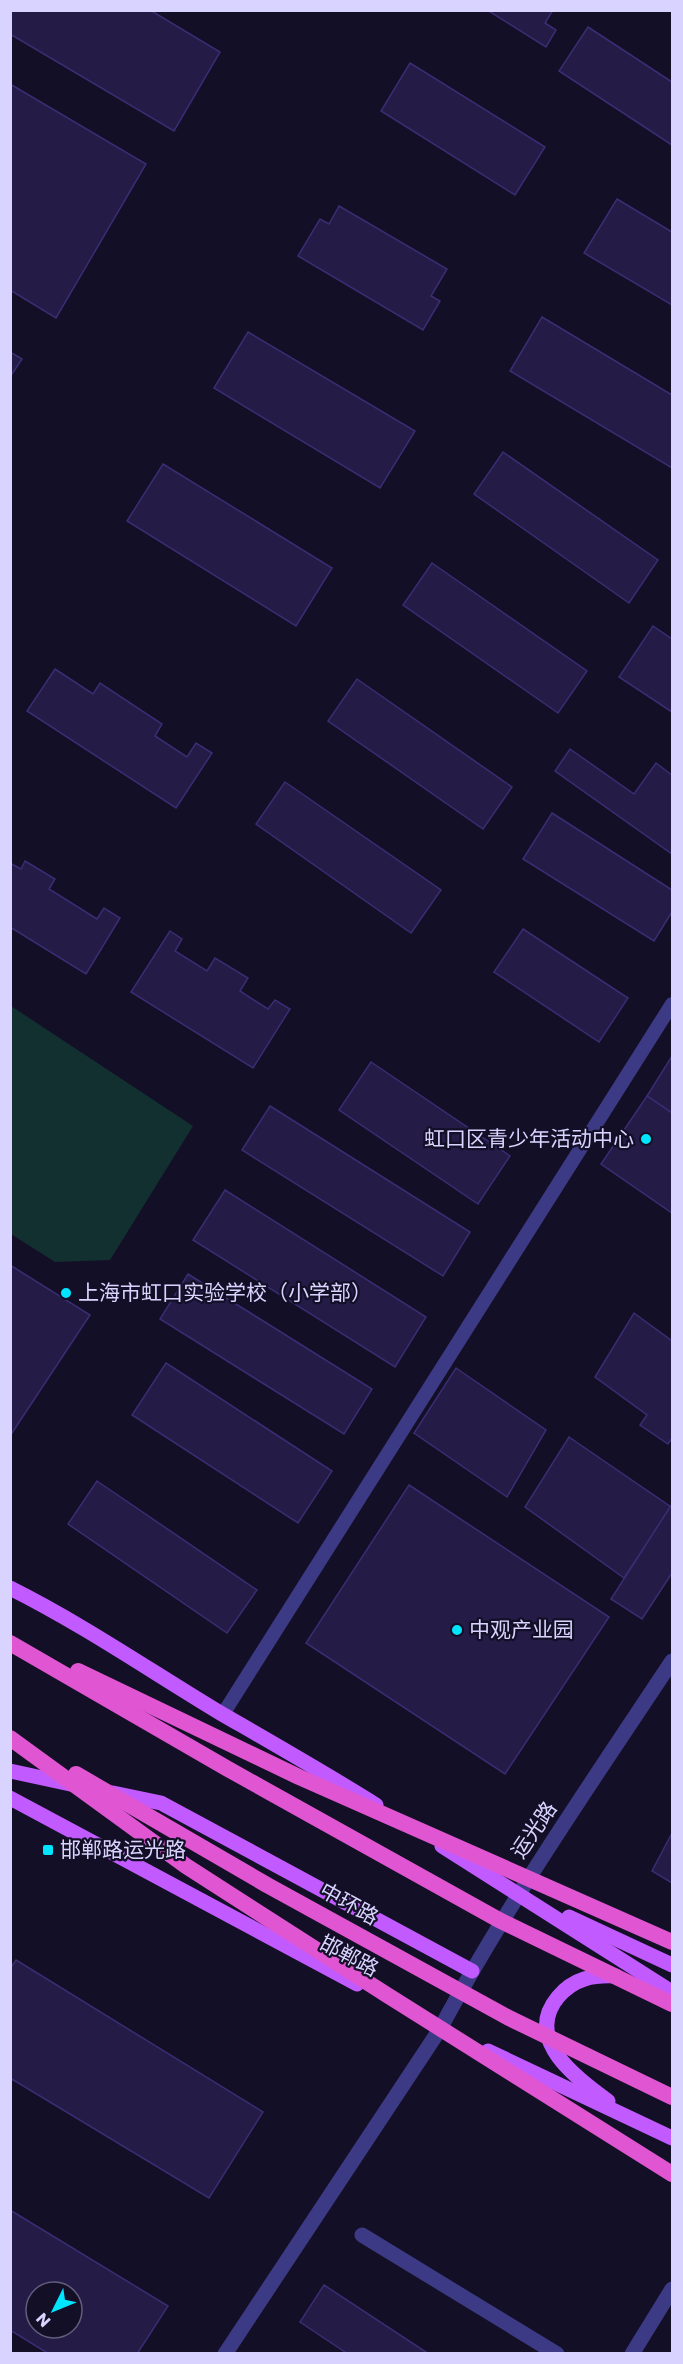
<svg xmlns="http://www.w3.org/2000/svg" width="683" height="2364" font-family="Poppins,'Noto Sans SC',sans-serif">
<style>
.green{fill:#12302f}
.building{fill:#241b47;stroke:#3b2d73;stroke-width:1.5;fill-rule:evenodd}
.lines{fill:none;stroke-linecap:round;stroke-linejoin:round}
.service{stroke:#3d3a85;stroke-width:14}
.minor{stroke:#3d3a85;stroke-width:15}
.tertiary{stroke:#3d3a85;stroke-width:15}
.primary{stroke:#c25bff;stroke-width:15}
.trunk-bridge{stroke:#e055d1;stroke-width:16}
.poi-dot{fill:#00e5ff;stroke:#130f26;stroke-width:2}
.labels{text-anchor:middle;stroke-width:4.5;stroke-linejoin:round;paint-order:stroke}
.poi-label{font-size:21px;fill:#d9d4ff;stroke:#130f26;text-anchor:start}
.street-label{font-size:21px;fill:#d9d4ff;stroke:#130f26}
</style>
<rect width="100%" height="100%" fill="#130f26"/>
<path class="green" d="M11,1006L193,1126L110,1260L55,1262L11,1234Z"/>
<g class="building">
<path d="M10,10H150L220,52L174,131L10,34Z"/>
<path d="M487,10H553L545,23L556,30L546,47Z"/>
<path d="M588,27L672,82V145L559,71Z"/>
<path d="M410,63L545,147L515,195L381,111Z"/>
<path d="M10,84L146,164L56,318L10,290Z"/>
<path d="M617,199L672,232V305L584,253Z"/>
<path d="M339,206L447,269L431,296L440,301L423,330L298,256L320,219L329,224Z"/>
<path d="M542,317L672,395V468L510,371Z"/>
<path d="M248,332L415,431L380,488L214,388Z"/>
<path d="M10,352L22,359L10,377Z"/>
<path d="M503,452L658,560L629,603L474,494Z"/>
<path d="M163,464L332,568L296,626L127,521Z"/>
<path d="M432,563L587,671L558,713L403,605Z"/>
<path d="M653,626L672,639V712L619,677Z"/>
<path d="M55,669L93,694L100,683L162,724L155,736L187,757L196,743L212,753L176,808L27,711Z"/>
<path d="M357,679L512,787L483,829L328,721Z"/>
<path d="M570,749L634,794L656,763L672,775V854L555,771Z"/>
<path d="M285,782L441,890L411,933L256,824Z"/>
<path d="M552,813L672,890V912L654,941L523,859Z"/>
<path d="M25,861L55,879L49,889L97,919L104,908L120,918L86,974L10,927V863L21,869Z"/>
<path d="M523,929L628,998L599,1042L494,972Z"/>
<path d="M170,931L182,939L175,951L207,971L215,958L248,978L240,991L268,1009L275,1000L290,1009L253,1068L131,992Z"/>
<path d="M672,1056V1113L647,1096Z"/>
<path d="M371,1062L510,1156L478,1204L339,1110Z"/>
<path d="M647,1096L672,1113V1213L601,1164Z"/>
<path d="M270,1106L470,1232L443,1276L242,1150Z"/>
<path d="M225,1190L426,1317L395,1367L193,1240Z"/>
<path d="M10,1265L90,1315L10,1436Z"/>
<path d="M188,1274L372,1389L344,1434L160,1319Z"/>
<path d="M634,1313L672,1341V1438L668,1444L640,1425L647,1415L595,1377Z"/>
<path d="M166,1363L332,1471L298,1523L132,1415Z"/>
<path d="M456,1368L546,1430L507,1497L414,1433Z"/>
<path d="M569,1437L671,1507L624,1578L525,1507Z"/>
<path d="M97,1481L257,1590L227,1633L68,1524Z"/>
<path d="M409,1485L609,1617L505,1774L306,1643Z"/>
<path d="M672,1504V1573L642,1619L611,1599Z"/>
<path d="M672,1833V1883L652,1871Z"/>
<path d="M16,1960L263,2112L209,2198L10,2078V1969Z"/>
<path d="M10,2210L168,2306L137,2354H49L10,2330ZM36,2292H72V2328H36Z"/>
<path d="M324,2285L429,2354H348L300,2322Z"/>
</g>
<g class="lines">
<path class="service" d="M223,1714L672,1004"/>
<g class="minor">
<path d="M362,2235L557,2354"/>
<path d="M225,2354L440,2029"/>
<path d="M632,2354L672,2289"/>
</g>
<path class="tertiary" d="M440,2029C509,1901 592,1782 672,1661"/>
<g class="primary">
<path d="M10,1588C84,1625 152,1672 222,1714C274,1744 325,1773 376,1805"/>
<path d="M10,1771L75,1785"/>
<path d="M113,1793L161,1803L472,1971"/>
<path d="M10,1798L357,1984"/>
<path d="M442,1846L672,1992"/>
<path d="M569,1917L672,1965"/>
<path d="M488,2051L672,2138"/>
<path d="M608,2101C577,2079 523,2039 558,1997C574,1978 593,1975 616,1976"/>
</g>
<g class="trunk-bridge">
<path d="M10,1643L228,1769L499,1920L672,2004"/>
<path d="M78,1671L299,1777L672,1942"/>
<path d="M10,1738L186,1866L387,1995L672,2174"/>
<path d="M76,1774L267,1885L509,2018L672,2097"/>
</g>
</g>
<g class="poi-dot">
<circle cx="646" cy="1139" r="6"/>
<circle cx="66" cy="1293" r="6"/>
<circle cx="457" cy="1630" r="6"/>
<rect x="42" y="1844" width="12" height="12" rx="3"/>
</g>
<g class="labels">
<g class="poi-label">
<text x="634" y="1146" text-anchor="end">虹口区青少年活动中心</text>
<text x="78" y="1300">上海市虹口实验学校（小学部）</text>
<text x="469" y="1637">中观产业园</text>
<text x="60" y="1857">邯郸路运光路</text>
</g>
<g class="street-label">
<text transform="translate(534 1830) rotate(-56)" y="7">运光路</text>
<text transform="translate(349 1904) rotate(29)" y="7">中环路</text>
<text transform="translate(349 1956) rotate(28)" y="7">邯郸路</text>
</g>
</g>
<rect width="683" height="2364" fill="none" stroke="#d9d4ff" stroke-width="24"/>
<g transform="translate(54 2310) rotate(227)"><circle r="28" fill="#130f26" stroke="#625e7d" stroke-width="1.5"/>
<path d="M0-4.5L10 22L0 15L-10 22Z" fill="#00e5ff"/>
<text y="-9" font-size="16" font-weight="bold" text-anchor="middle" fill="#d9d4ff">N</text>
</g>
</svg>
